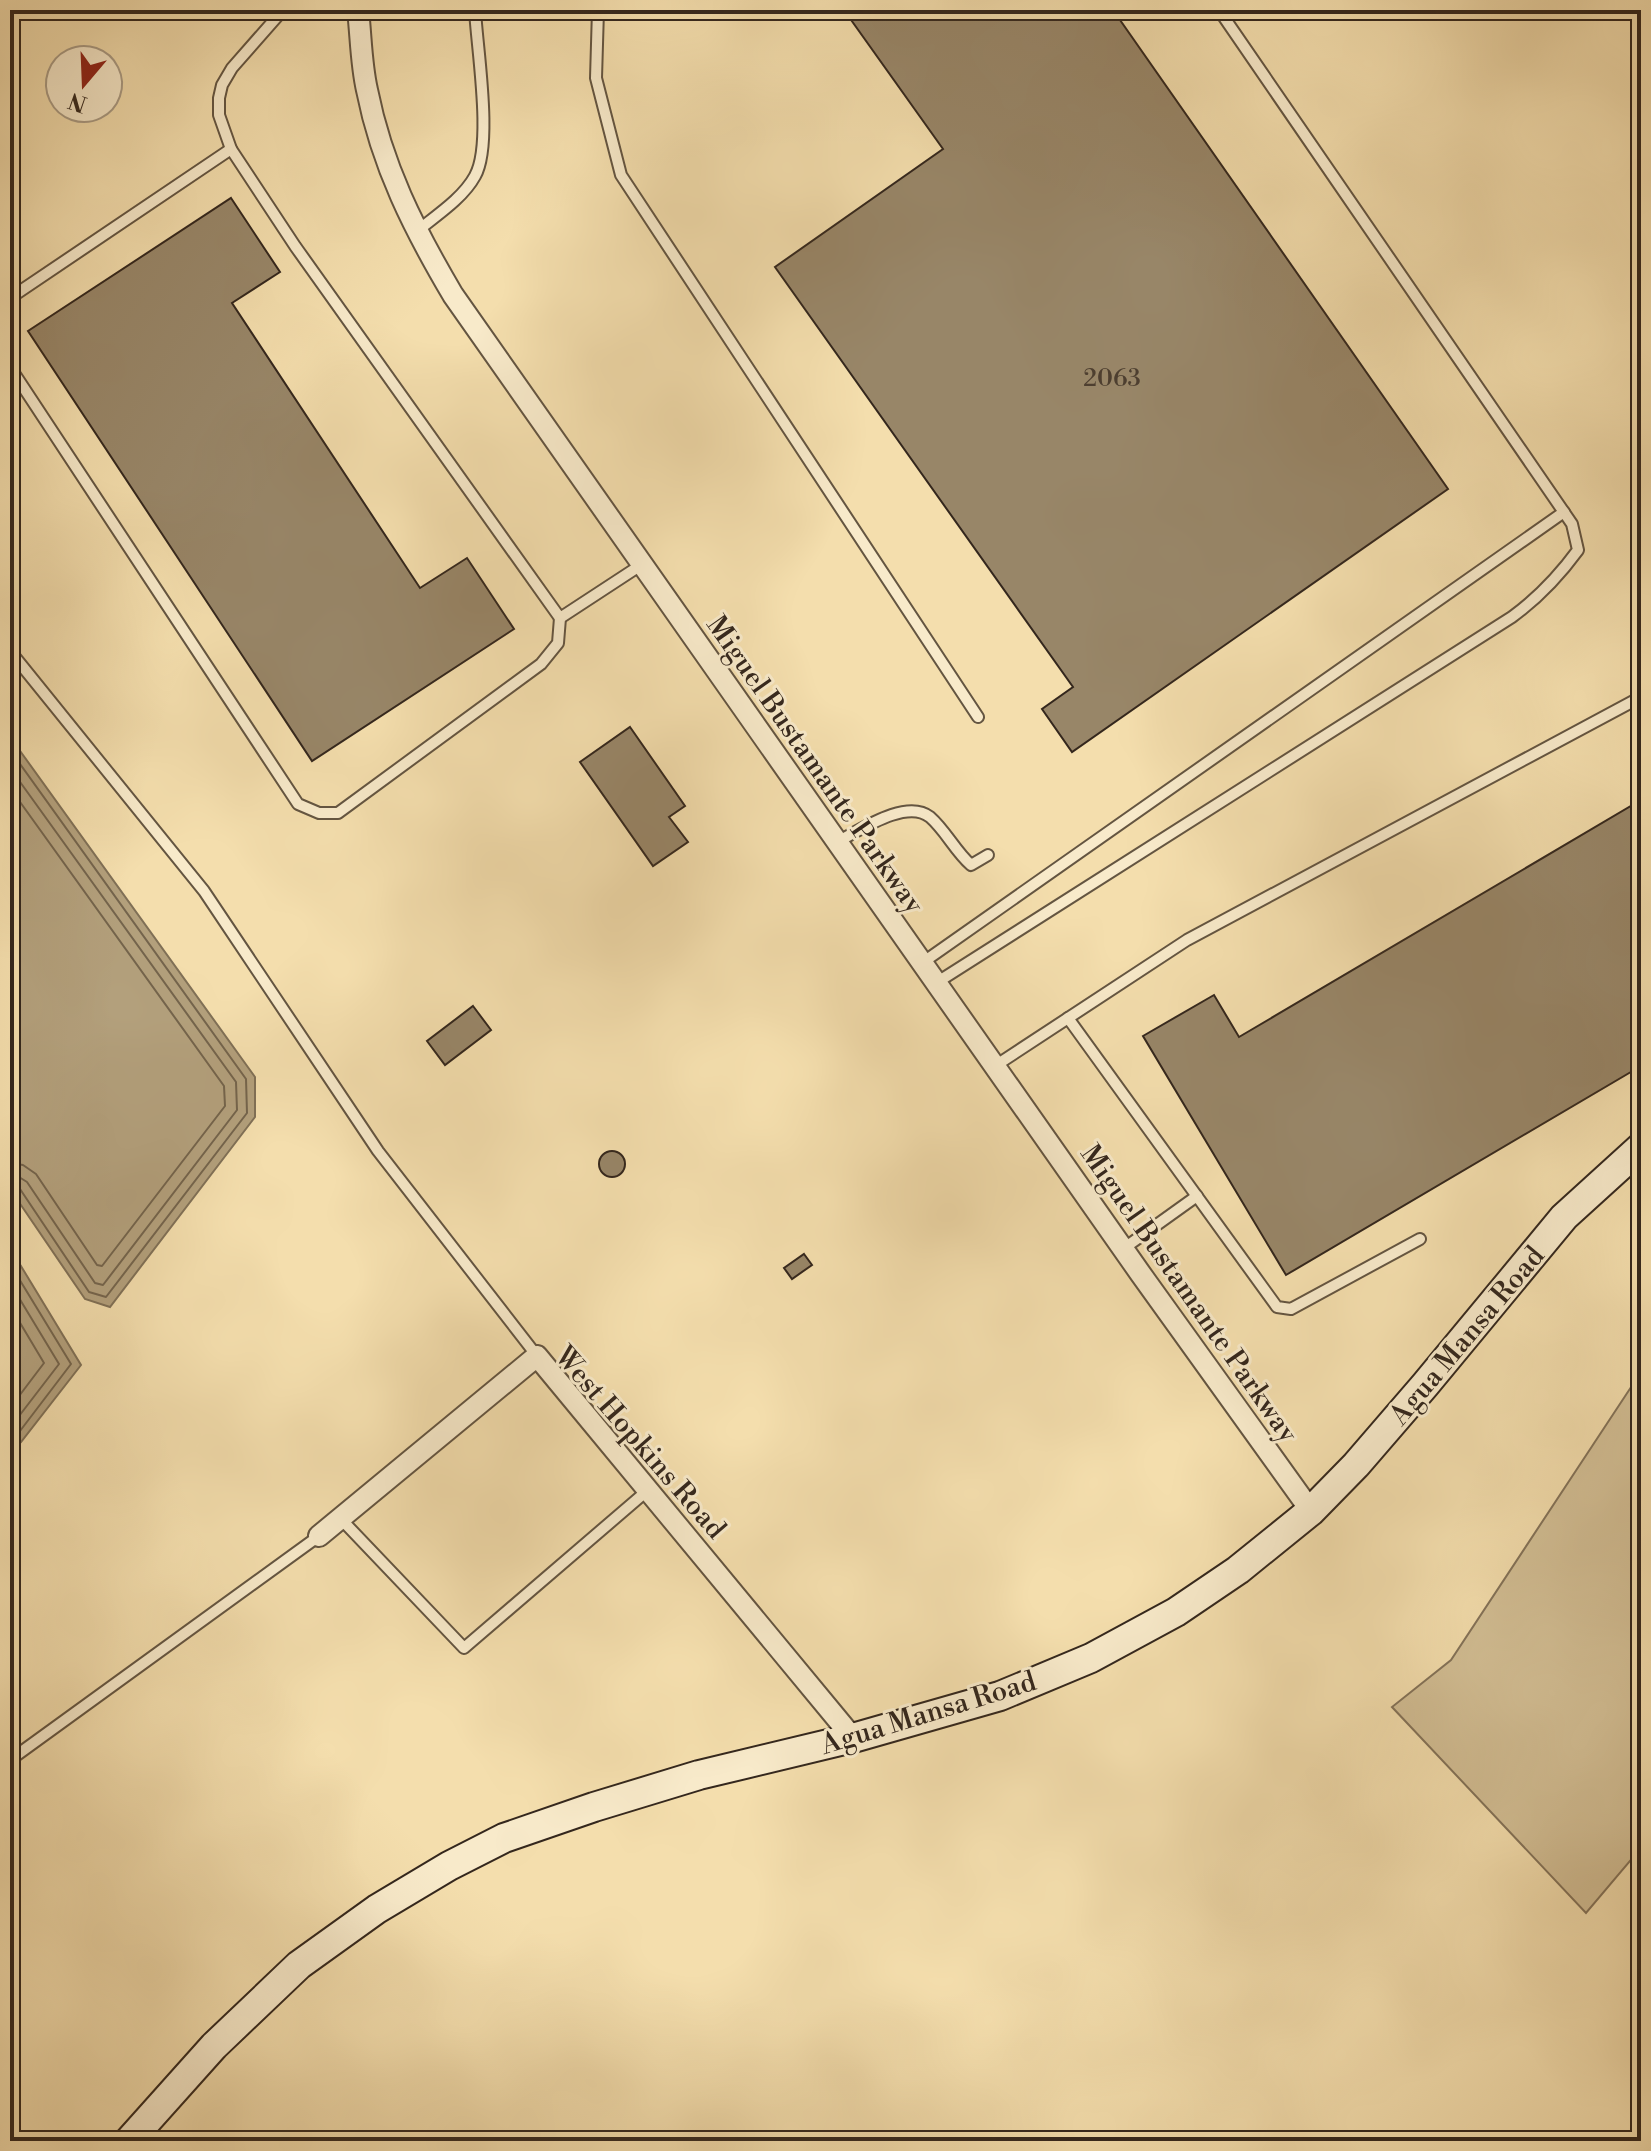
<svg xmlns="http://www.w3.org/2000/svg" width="1651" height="2151" font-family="'Libre Bodoni',serif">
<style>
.green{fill:#d3bf95;stroke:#847359;stroke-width:2}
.water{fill:#b3a07c;stroke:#807056;stroke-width:2}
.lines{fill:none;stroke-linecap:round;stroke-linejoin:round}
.shore{stroke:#74644c;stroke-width:2}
.building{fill:#988668;stroke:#34271d;stroke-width:2}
.lane-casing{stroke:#645541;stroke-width:14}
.street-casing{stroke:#645541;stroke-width:24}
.secondary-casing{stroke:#34271d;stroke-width:32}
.lane{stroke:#f8eaca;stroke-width:10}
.street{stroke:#f8eaca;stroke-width:20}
.secondary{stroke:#f8eaca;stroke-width:28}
.labels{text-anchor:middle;stroke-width:6;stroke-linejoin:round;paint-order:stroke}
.number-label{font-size:24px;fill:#4d3f30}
.street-label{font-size:28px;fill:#34271d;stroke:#f8eaca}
</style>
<rect width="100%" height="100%" fill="#f4dead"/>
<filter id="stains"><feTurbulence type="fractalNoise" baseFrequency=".0025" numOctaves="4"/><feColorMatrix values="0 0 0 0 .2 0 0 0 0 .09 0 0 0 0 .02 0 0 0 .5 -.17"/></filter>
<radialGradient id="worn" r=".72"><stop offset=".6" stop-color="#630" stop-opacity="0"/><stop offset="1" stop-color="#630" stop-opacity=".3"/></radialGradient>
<path class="green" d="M1641,1372V1848L1586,1913L1392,1707L1451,1660Z"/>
<g class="water">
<path d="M10,737L255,1077V1117L110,1307L85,1299L10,1189Z"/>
<path d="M10,1248L81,1365L21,1442L10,1438Z"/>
<path d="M10,1862L19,1954L10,2009Z"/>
</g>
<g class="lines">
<g class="shore">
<path d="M10,750L246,1079L247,1113L106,1297L89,1292L20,1189L10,1186"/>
<path d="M10,768L236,1082L237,1110L103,1285L95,1283L27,1182L19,1177L10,1175"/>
<path d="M10,788L224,1086L225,1106L102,1266L97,1265L36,1174L23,1165L10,1163"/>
<path d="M10,1264L71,1364L20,1431H10"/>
<path d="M10,1283L59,1364L16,1420L10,1421"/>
<path d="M10,1306L44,1363L10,1408"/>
</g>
</g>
<g class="building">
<path d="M844,10H1113L1448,489L1072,752L1042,709L1073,687L775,267L943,149Z"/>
<path d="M231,198L280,272L232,303L420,588L467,558L514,629L312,761L28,331Z"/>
<path d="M630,727L685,806L669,817L688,842L653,866L580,762Z"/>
<path d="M1641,800V1066L1286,1275L1143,1036L1214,995L1239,1037Z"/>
<path d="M473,1006L491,1030L445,1065L427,1041Z"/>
<circle cx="612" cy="1164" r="13"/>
<path d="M804,1254L812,1265L792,1279L784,1268Z"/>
</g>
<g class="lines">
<defs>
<g id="lane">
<path d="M283,10L232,68L222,85L219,98V115L231,149L295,246L560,618L641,565"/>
<path d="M598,10L596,78L621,175L978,717"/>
<path d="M417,231C437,215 463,198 475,176C493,144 477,49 475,10"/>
<path d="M10,298L231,149"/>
<path d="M10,367L298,804L319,813H338L541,664L558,643L560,618"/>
<path d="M10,651L204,891L378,1151L537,1356"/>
<path d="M837,842C859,831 906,798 930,817C946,831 955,851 971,865L988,855"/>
<path d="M922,963L1564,512"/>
<path d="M936,983L1512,617C1538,598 1559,576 1578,550L1572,524L1219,10"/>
<path d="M1068,1018L1277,1307L1291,1309L1420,1239"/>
<path d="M995,1066L1187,940L1641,697"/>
<path d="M1123,1249L1197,1196"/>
<path d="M340,1518L464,1648L648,1490"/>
<path d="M10,1760L319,1536"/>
</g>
<g id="street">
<path d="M358,10C361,36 361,64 367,90C382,166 414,229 453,295L1140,1273L1311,1511"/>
<path d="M319,1536L537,1356L853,1738"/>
</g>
<path id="secondary" d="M129,2141L214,2046L299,1965L377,1909L449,1866L504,1838L594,1807L699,1775L853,1738L1000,1696L1091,1658L1176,1612L1238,1570L1311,1511L1356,1465L1425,1385L1564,1217L1641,1147"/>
</defs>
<use href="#lane" class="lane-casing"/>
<use href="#street" class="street-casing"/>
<use href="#secondary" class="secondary-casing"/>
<use href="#lane" class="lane"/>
<use href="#street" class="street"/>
<use href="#secondary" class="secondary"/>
</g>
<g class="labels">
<g class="number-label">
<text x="1112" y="386">2063</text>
</g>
<g class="street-label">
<text transform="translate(816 764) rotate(55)" y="10">Miguel Bustamante Parkway</text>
<text transform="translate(1190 1293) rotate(55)" y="10">Miguel Bustamante Parkway</text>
<text transform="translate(1466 1335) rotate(-50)" y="10">Agua Mansa Road</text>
<text transform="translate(641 1442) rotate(49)" y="10">West Hopkins Road</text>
<text transform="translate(928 1712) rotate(-17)" y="10">Agua Mansa Road</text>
</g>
</g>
<rect width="1651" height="2151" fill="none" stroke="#f4dead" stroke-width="40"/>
<rect x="12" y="12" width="1627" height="2127" fill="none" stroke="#34271d" stroke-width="4"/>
<rect x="20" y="20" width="1611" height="2111" fill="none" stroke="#34271d" stroke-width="2"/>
<g transform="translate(84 84) rotate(199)"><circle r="38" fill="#f8eaca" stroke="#aa9c85" stroke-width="2"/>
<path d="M0-6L14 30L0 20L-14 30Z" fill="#8f2418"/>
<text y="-12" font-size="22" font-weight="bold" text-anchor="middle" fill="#34271d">N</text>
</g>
<rect width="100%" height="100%" filter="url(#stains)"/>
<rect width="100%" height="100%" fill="url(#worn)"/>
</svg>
